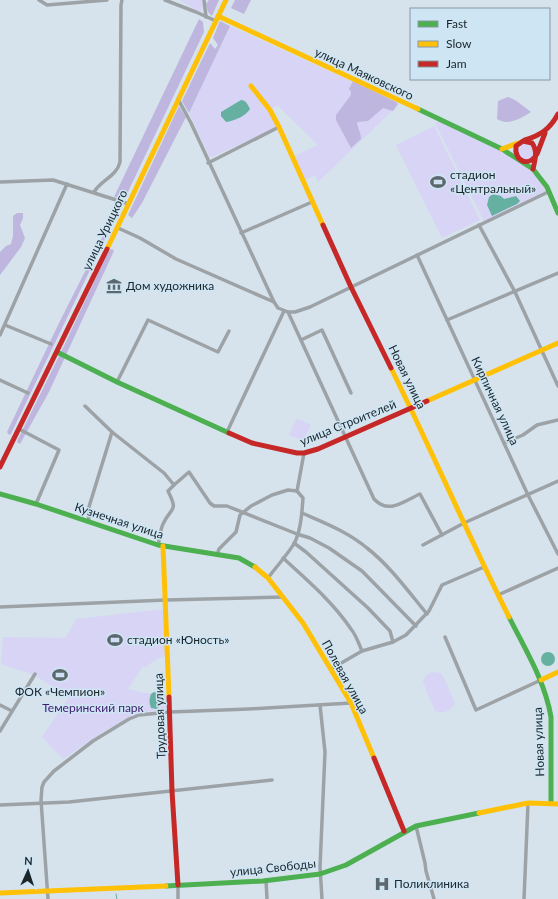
<svg xmlns="http://www.w3.org/2000/svg" width="558" height="899" font-family="Lato,sans-serif">
<style>
.green{fill:#d7d4f5}
.forest{fill:#beb6df}
.water{fill:#66b0a2}
.lines{fill:none;stroke-linecap:round;stroke-linejoin:round}
.stream{stroke:#66b0a2;stroke-width:1}
.street{stroke:#9da2a6;stroke-width:3.5}
.fast{stroke:#4caf50;stroke-width:5}
.slow{stroke:#ffc107;stroke-width:5}
.jam{stroke:#c62828;stroke-width:5}
.labels{text-anchor:middle;stroke-width:3;stroke-linejoin:round;paint-order:stroke}
.street-label{font-size:12px;fill:#1c252a;stroke:#cee5f4}
.poi-label{font-size:12px;fill:#1c252a;stroke:#cee5f4;text-anchor:start}
.park-label{font-size:12px;fill:#43206f;stroke:#cee5f4}
</style>
<rect width="100%" height="100%" fill="#d6e3ec"/>
<g class="green">
<path d="M180,0H206L200,12Z"/>
<path d="M230,26L397,102L392,111L318,182L315,175L303,181L292,157L318,145L277,105L270,110L277,127L210,158L189,113Z"/>
<path d="M439,121L502,151L532,170L546,191L484,221L435,123Z"/>
<path d="M434,126L480,220L442,238L396,145Z"/>
<path d="M520,143H531L534,156L527,161L519,158L517,146Z"/>
<path d="M297,418L311,425L303,441L289,435Z"/>
<path d="M165,609L167,655L157,659L145,667L143,666L128,689L144,693L166,694V710L143,712L135,714L106,730L63,759L42,737L69,697L34,675L1,664L3,637L66,638L76,619Z"/>
<path d="M436,672L442,674L455,703C451,711 444,714 435,711L423,682C425,675 430,672 436,672Z"/>
</g>
<g class="forest">
<path d="M209,0H219L212,16L208,12L206,4Z"/>
<path d="M235,0H251L244,14L231,8Z"/>
<path d="M199,19L203,22L204,32L125,198L114,197Z"/>
<path d="M220,21L230,26L189,113L182,101L210,43L215,49L218,45L213,38Z"/>
<path d="M353,81L396,102L398,104L393,111L383,108L368,121L357,122C358,129 361,133 361,139L351,148L336,120V115L351,95V92L349,89Z"/>
<path d="M508,97C517,100 523,106 531,112C520,119 508,126 497,119L498,101Z"/>
<path d="M179,106L186,117L142,203L132,218L128,215Z"/>
<path d="M117,208H119V210L11,434L9,435L7,432L58,325Z"/>
<path d="M17,213H23V218L20,225L25,238L21,247L0,275V252L6,246L11,244L13,236V216Z"/>
<path d="M111,249L114,250L113,253L49,392L20,444L18,443L17,441L62,350L108,252Z"/>
</g>
<g class="water">
<path d="M241,100C246,100 248,105 250,109C246,116 234,121 226,122L221,116V112Z"/>
<path d="M493,194L501,196L504,199L516,196L520,201L517,204L492,216L487,205L489,197Z"/>
<circle cx="548" cy="659" r="7"/>
<path d="M154,692L158,693L159,707L157,709L151,708C149,703 149,699 151,694Z"/>
</g>
<g class="lines">
<path class="stream" d="M116,894L117,899"/>
<g class="street">
<path d="M39,0L47,5L107,0"/>
<path d="M165,0L196,12L216,21"/>
<path d="M204,0L206,17"/>
<path d="M178,99L191,123L274,302L278,308L288,312L374,499C389,515 404,501 420,494L442,535"/>
<path d="M208,163L279,127"/>
<path d="M0,182L53,180L129,204"/>
<path d="M94,192C101,180 117,176 120,162L121,5L122,0"/>
<path d="M479,225L515,292L558,386"/>
<path d="M118,228L140,238L176,259L274,302"/>
<path d="M241,233L312,202"/>
<path d="M417,255L528,495L558,554"/>
<path d="M288,312H295L310,307L548,192"/>
<path d="M447,320L558,273"/>
<path d="M5,325L51,344"/>
<path d="M0,335L67,184"/>
<path d="M301,340L322,330L351,393"/>
<path d="M0,380L28,393"/>
<path d="M117,382L148,320L218,352L229,331"/>
<path d="M85,406L112,432L164,473L174,485L168,491C179,513 171,506 163,524C160,530 160,539 158,545"/>
<path d="M19,429L59,450L36,504"/>
<path d="M227,432L284,311"/>
<path d="M504,443L523,435L537,425L558,420"/>
<path d="M174,485L189,472L210,503L214,506H227L297,534L310,538L329,548L362,571L416,626"/>
<path d="M302,513C325,523 348,532 367,548C390,566 408,591 427,614"/>
<path d="M89,522L88,510L112,432"/>
<path d="M294,543L306,552L368,608L390,631L393,642"/>
<path d="M423,545L464,523L558,481"/>
<path d="M217,555L219,549L236,532L240,515L251,506L272,495L288,490L297,491"/>
<path d="M283,558C307,580 333,602 351,629C356,635 359,644 362,651"/>
<path d="M268,578C276,567 289,553 295,542C301,529 302,512 303,498L297,491L304,453"/>
<path d="M498,595L558,568"/>
<path d="M0,607L166,600L283,597"/>
<path d="M445,637L476,710L541,680"/>
<path d="M331,669L362,651L393,642L406,635L429,611L442,585L484,567"/>
<path d="M0,705L12,711"/>
<path d="M320,705L325,752L320,867L322,899"/>
<path d="M0,731L35,674"/>
<path d="M0,805L69,802L272,780"/>
<path d="M416,826L425,863L426,871L434,899"/>
<path d="M266,880L267,899"/>
<path d="M48,899L41,800L42,787L44,782L54,771L93,741L129,719L139,715L170,712L249,709L351,703"/>
<path d="M178,899V885"/>
<path d="M524,899L528,803"/>
</g>
<g class="fast">
<path d="M418,109L502,149L533,169L547,187L558,213"/>
<path d="M57,352L117,382L229,433"/>
<path d="M0,494L36,504L158,545L239,558L255,567"/>
<path d="M509,617C525,649 545,681 551,717V803"/>
<path d="M166,886L263,881L320,874L346,865L416,826L479,813"/>
</g>
<g class="slow">
<path d="M218,16L418,109"/>
<path d="M251,86L270,110L279,127L323,225"/>
<path d="M502,149L518,143"/>
<path d="M107,249L226,0"/>
<path d="M391,368C432,451 468,535 509,617"/>
<path d="M427,401L558,343"/>
<path d="M163,546L169,697"/>
<path d="M255,567L268,578L303,623L351,703L374,758"/>
<path d="M541,680L558,672"/>
<path d="M479,813L528,803L558,804"/>
<path d="M0,893L166,886"/>
</g>
<g class="jam">
<path d="M525,140C541,135 550,129 558,114"/>
<path d="M533,169C535,160 538,151 532,143L523,141L516,146C514,161 528,168 537,154L545,133"/>
<path d="M323,225L351,287L391,368"/>
<path d="M229,433L252,443L297,453H304L318,449L427,401"/>
<path d="M0,467L107,249"/>
<path d="M169,697L172,791L178,885"/>
<path d="M374,758L404,831"/>
</g>
</g>
<defs>
<symbol id="stadium-bare" viewBox="-9 -9 18 18"><path d="M0-5a6.5 5 0 1 0 0 10a6.5 5 0 1 0 0-10ZM-3.5-1.8h7v3.6h-7Z" fill="#5d686e" stroke="#cee5f4" stroke-width="2.5" paint-order="stroke"/></symbol>
<symbol id="museum-bare" viewBox="-9 -9 18 18"><path d="M0-6L6-3V-2H-6V-3ZM-5-1h2V3h-2ZM-1-1h2V3h-2ZM3-1h2V3H3ZM-6 4H6V6H-6Z" fill="#5d686e" stroke="#cee5f4" stroke-width="2.5" paint-order="stroke"/></symbol>
<symbol id="hospital-bare" viewBox="-9 -9 18 18"><path d="M-5-5h3v3.5h4V-5h3V5h-3V1.5h-4V5h-3Z" fill="#5d686e" stroke="#cee5f4" stroke-width="2.5" paint-order="stroke"/></symbol>
</defs>
<g fill-rule="evenodd">
<use href="#stadium-bare" x="427" y="171" width="22" height="22"/>
<use href="#museum-bare" x="103" y="275" width="22" height="22"/>
<use href="#stadium-bare" x="104" y="629" width="22" height="22"/>
<use href="#stadium-bare" x="49" y="664" width="22" height="22"/>
<use href="#hospital-bare" x="371" y="873" width="22" height="22"/>
</g>
<g class="labels">
<g class="street-label">
<text transform="translate(364 74) rotate(25)" y="4">улица Маяковского</text>
<text transform="translate(105 230) rotate(-64)" y="4">улица Урицкого</text>
<text transform="translate(407 377) rotate(64)" y="4">Новая улица</text>
<text transform="translate(495 401) rotate(65)" y="4">Кирпичная улица</text>
<text transform="translate(348 423) rotate(-22)" y="4">улица Строителей</text>
<text transform="translate(119 521) rotate(18)" y="4">Кузнечная улица</text>
<text transform="translate(345 677) rotate(61)" y="4">Полевая улица</text>
<text transform="translate(160 716) rotate(-92)" y="4">Трудовая улица</text>
<text transform="translate(539 742) rotate(-92)" y="4">Новая улица</text>
<text transform="translate(273 868) rotate(-6)" y="4">улица Свободы</text>
</g>
<g class="poi-label">
<text x="450" y="179">стадион<tspan x="450" dy="14">«Центральный»</tspan></text>
<text x="126" y="290">Дом художника</text>
<text x="127" y="644">стадион «Юность»</text>
<text x="60" y="696" text-anchor="middle">ФОК «Чемпион»</text>
<text x="394" y="888">Поликлиника</text>
</g>
<g class="park-label">
<text x="93" y="712">Темеринский парк</text>
</g>
</g>
<rect x="410" y="8" width="140" height="72" fill="#cee5f4" stroke="#8798a3"/>
<rect x="418" y="21" width="20" height="6" fill="#4caf50" stroke="#8798a3"/>
<text x="446" y="28" font-size="12" fill="#1c252a">Fast</text>
<rect x="418" y="41" width="20" height="6" fill="#ffc107" stroke="#8798a3"/>
<text x="446" y="48" font-size="12" fill="#1c252a">Slow</text>
<rect x="418" y="61" width="20" height="6" fill="#c62828" stroke="#8798a3"/>
<text x="446" y="68" font-size="12" fill="#1c252a">Jam</text>
<g transform="translate(28 871) rotate(3)" stroke="#cee5f4" stroke-width="3" paint-order="stroke">
<path d="M0-3L7 15L0 10L-7 15Z" fill="#1c252a"/>
<text y="-6" font-size="11" font-weight="bold" text-anchor="middle" fill="#1c252a">N</text>
</g>
</svg>
